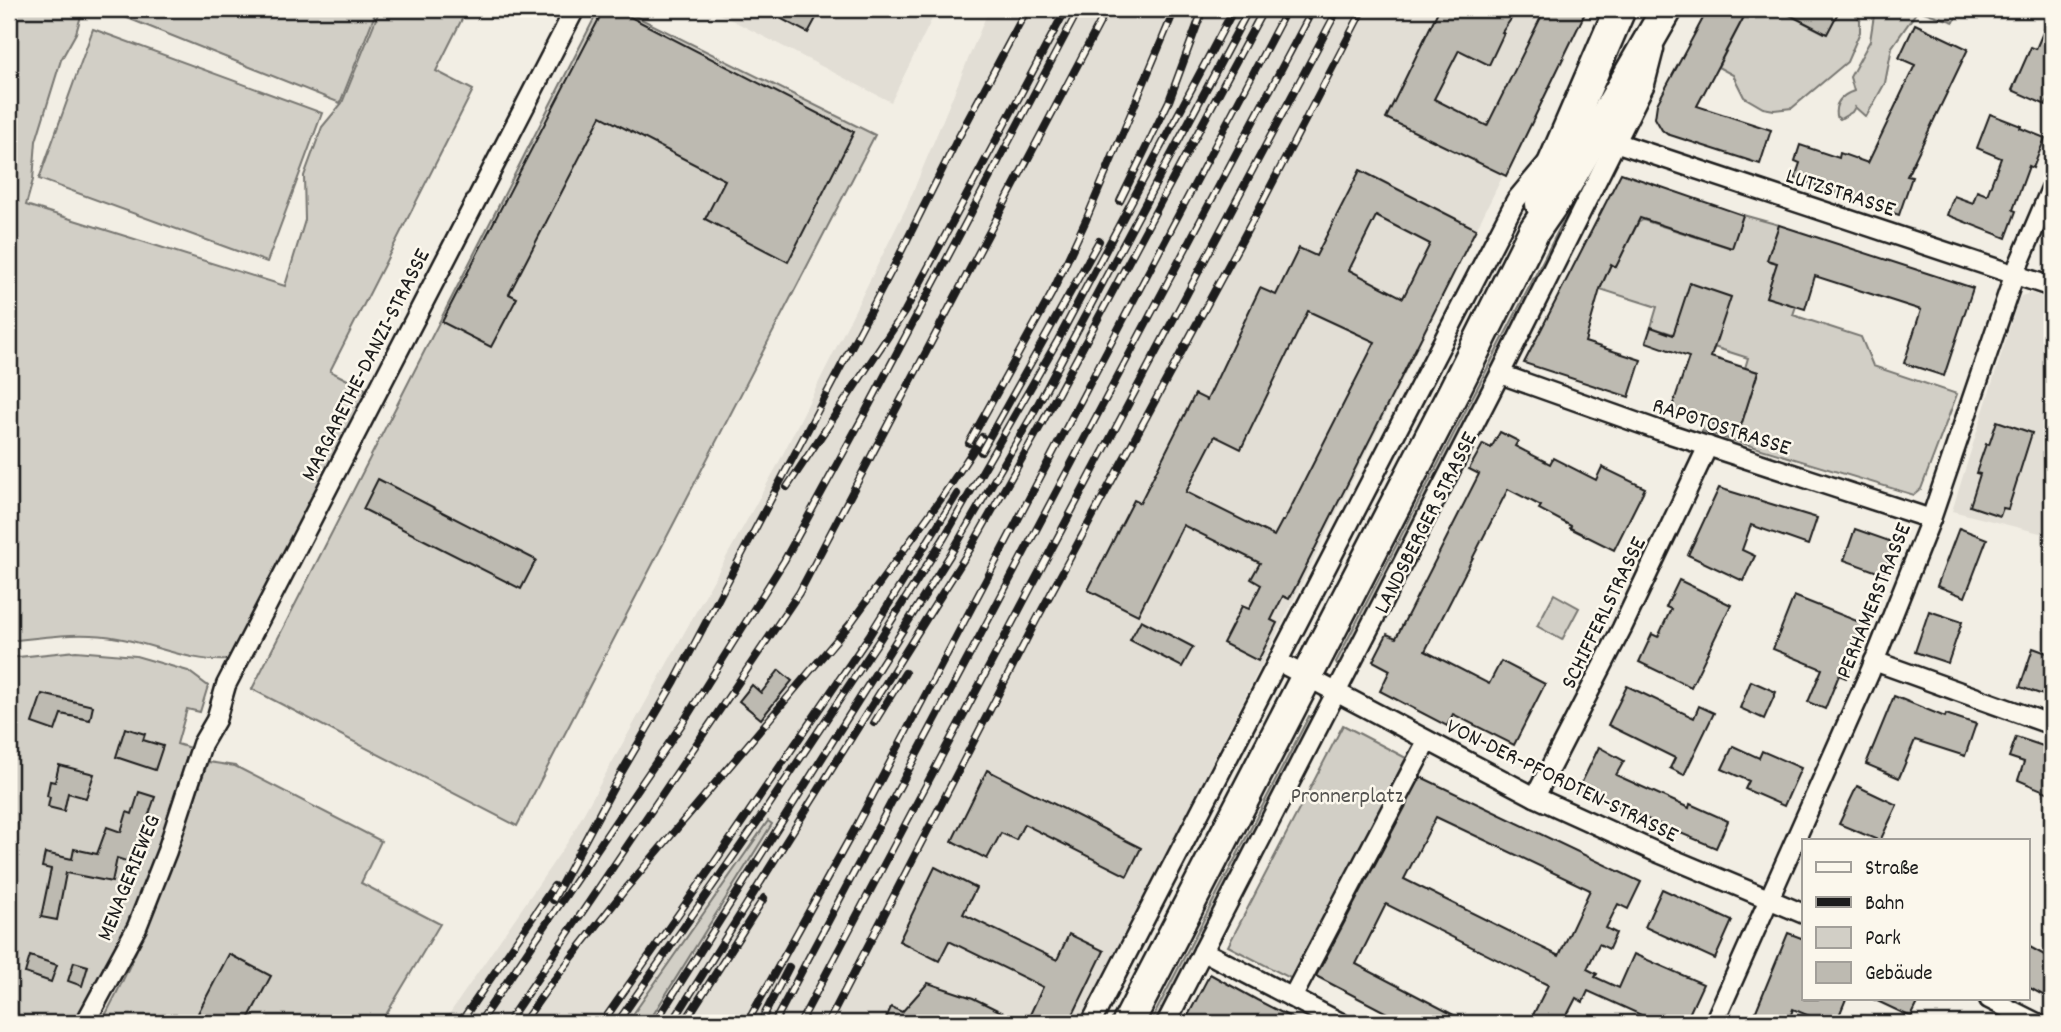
<svg xmlns="http://www.w3.org/2000/svg" width="2061" height="1032" font-family="Dekko,sans-serif">
<style>
.built{fill:#e2ded5}
.green{fill:#d2cfc6;stroke:#777671;stroke-width:2}
.building{fill:#bdbab1;stroke:#1c1c1c;stroke-width:2;fill-rule:evenodd}
.lines{fill:none;stroke-linecap:round;stroke-linejoin:round}
.street-casing{stroke:#1c1c1c;stroke-width:23}
.primary-casing{stroke:#1c1c1c;stroke-width:35}
.street{stroke:#fbf7ec;stroke-width:18}
.primary{stroke:#fbf7ec;stroke-width:30}
.rail-casing{stroke:#1c1c1c;stroke-width:8}
.rail{stroke:#fbf7ec;stroke-width:5;stroke-dasharray:16;stroke-linecap:butt}
.labels{text-anchor:middle;stroke-width:5;stroke-linejoin:round;paint-order:stroke}
.street-label{font-size:23px;fill:#1c1c1c;stroke:#fbf7ec}
.park-label{font-size:23px;fill:#53524f;stroke:#fbf7ec}
</style>
<rect width="100%" height="100%" fill="#f2eee4"/>
<filter id="ink" filterUnits="userSpaceOnUse"><feTurbulence type="fractalNoise" baseFrequency=".0143" numOctaves="2"/><feDisplacementMap in="SourceGraphic" scale="14" xChannelSelector="R" yChannelSelector="G"/><feConvolveMatrix kernelMatrix="1 2 1 2 8 2 1 2 1" color-interpolation-filters="sRGB"/></filter>
<g filter="url(#ink)">
<g class="built">
<path d="M710,9H937L891,102Z"/>
<path d="M989,9H1585L1261,666L1080,1023H443L569,840L777,466L907,206Z"/>
<path d="M2031,293L2052,300V536L1952,511L2018,301L2021,296Z"/>
</g>
<g class="green">
<path d="M9,9H83L76,33L61,60L36,141L33,180L26,205L285,286L305,220L304,176L322,127L342,103L380,9H467L436,71L473,90L330,371L369,391L230,660C192,663 156,645 118,638C81,631 45,637 9,641Z"/>
<path d="M105,9H377L340,103Z"/>
<path d="M599,9H621L875,135L517,826L252,689Z"/>
<path d="M1748,9H1778L1826,34L1840,9H1858L1856,16L1860,19V32L1847,62L1792,108L1774,110L1763,108L1744,97L1733,75L1718,67Z"/>
<path d="M1875,9H1960L1954,22L1918,10L1892,47L1885,83L1866,117L1855,107L1852,112L1840,119L1836,116C1834,102 1842,95 1854,91L1850,77L1870,41Z"/>
<path d="M93,29L322,113L267,262L39,179Z"/>
<path d="M1622,115L1341,664H1337L1336,662L1588,173Z"/>
<path d="M1743,215L1779,225L1767,260L1777,263L1766,297L1796,306L1793,315L1861,337L1873,366L1957,394L1921,489L1914,495L1702,431L1705,421L1739,431L1758,372L1745,368L1748,358L1651,327L1657,307L1600,289L1611,264L1616,266L1638,223L1643,220L1731,248Z"/>
<path d="M1554,594L1579,608L1562,640L1537,626Z"/>
<path d="M76,651L136,656L188,671L208,686L200,712L187,709L177,744L190,748L137,913L76,1023H9V658Z"/>
<path d="M1309,716L1313,718L1310,724L1155,1023H1150Z"/>
<path d="M1343,725L1406,758L1292,979L1228,946Z"/>
<path d="M208,762L235,766L381,841L361,883L440,924L381,1023H101C146,941 176,850 208,762Z"/>
<path d="M768,821L772,824L648,1023H627Z"/>
</g>
<g class="building">
<path d="M604,9H615L854,132L788,262L705,219L725,180L601,116L509,294L517,298L491,347L442,322Z"/>
<path d="M763,9H821L808,33Z"/>
<path d="M1439,9H1518L1502,32L1504,33L1489,65L1459,50L1434,99L1487,126L1545,9H1587L1506,176L1386,118Z"/>
<path d="M1708,9H1748L1697,106L1771,130L1760,164L1667,134L1662,130L1655,118L1657,104Z"/>
<path d="M1778,9H1840L1827,34Z"/>
<path d="M2052,11V92L2046,105L2012,90L2031,47L2036,49Z"/>
<path d="M1915,24L1968,49L1907,176L1912,177L1899,215L1795,178L1800,163L1795,161L1800,145L1839,158L1840,153L1868,163L1915,65L1899,58Z"/>
<path d="M1990,114L2021,126L2020,128L2045,138L2033,168L2029,166L2013,210L2016,211L2006,238L1947,215L1954,196L1973,203L1977,191L1987,195L2001,158L1977,148Z"/>
<path d="M1360,170L1476,229L1296,586L1289,599L1283,596L1271,620L1277,623L1258,661L1223,643L1242,606L1249,609L1261,585L1251,579L1260,563L1183,525L1138,615L1088,590L1134,500L1140,503L1195,394L1207,400L1260,288L1276,295L1299,248L1316,256ZM1376,216L1430,244L1403,298L1349,270ZM1308,311L1375,342L1284,521H1282L1274,536L1186,492L1215,436L1241,449Z"/>
<path d="M1621,173L1743,215L1732,248L1640,218L1616,267L1611,264L1600,289L1585,342L1641,360L1629,397L1524,363Z"/>
<path d="M1779,225L1973,288L1944,376L1904,363L1921,310L1815,276L1805,309L1766,297L1777,263L1767,260Z"/>
<path d="M1690,283L1731,297L1711,357L1758,372L1739,432L1671,410L1689,357L1646,342L1651,327L1673,335Z"/>
<path d="M1997,421L2032,433L2008,509L2003,508L2000,516L1970,506L1980,474L1976,473L1986,444L1989,445Z"/>
<path d="M1500,432L1518,441L1515,446L1550,464L1553,458L1596,480L1602,467L1645,488L1614,550L1570,528L1571,526L1539,509L1541,506L1508,489L1425,651L1489,684L1501,661L1545,684L1514,745L1453,714L1447,726L1380,691L1390,670L1373,661L1387,634L1396,638L1479,474L1469,469L1483,444L1491,448Z"/>
<path d="M378,479L536,560L521,589L363,509Z"/>
<path d="M1719,488L1817,518L1808,545L1751,525L1742,550L1755,556L1743,581L1688,555Z"/>
<path d="M1959,528L1987,539L1965,597L1937,586Z"/>
<path d="M1855,529L1895,543L1883,574L1844,560Z"/>
<path d="M1679,580L1731,605L1691,687L1639,662L1652,634L1658,637L1671,609L1666,607Z"/>
<path d="M1794,596L1867,625L1846,678L1839,675L1825,709L1808,702L1822,669L1773,649Z"/>
<path d="M1929,611L1962,622L1948,663L1915,652Z"/>
<path d="M1141,620L1193,647L1182,667L1130,640Z"/>
<path d="M2033,648L2052,655V698L2020,687Z"/>
<path d="M779,670L792,681L761,719L739,701L752,685L761,693Z"/>
<path d="M1751,681L1776,692L1764,719L1740,708Z"/>
<path d="M1627,686L1694,718L1699,706L1714,713L1684,775L1670,768L1675,758L1608,725Z"/>
<path d="M42,694L93,706L90,720L61,714L55,731L32,723Z"/>
<path d="M1894,696L1945,717L1946,714L1976,724L1965,756L1915,740L1899,778L1866,764Z"/>
<path d="M125,728L145,734L143,740L163,746L155,770L116,757Z"/>
<path d="M2016,737L2052,749V784L2049,793L2018,780L2024,762L2009,757Z"/>
<path d="M1733,746L1759,758L1762,751L1801,768L1784,806L1745,789L1749,781L1722,769Z"/>
<path d="M1599,747L1624,761L1616,775L1689,808L1690,804L1728,821L1716,848L1578,790Z"/>
<path d="M59,765L94,774L86,798L68,793L64,811L48,807L50,797L47,796L50,781L55,782Z"/>
<path d="M987,770L1141,848L1127,876L1024,824L1016,840L1001,833L987,859L952,841Z"/>
<path d="M1421,777L1641,882L1628,909L1618,904L1606,928L1616,933L1609,949L1599,944L1587,969L1597,974L1595,977L1619,988L1634,954L1703,984L1685,1023H1646L1648,1018L1588,991L1583,1002L1576,998L1563,1023H1529L1548,985L1386,904L1356,964L1469,1023H1406L1316,976ZM1436,817L1590,890L1559,956L1404,879Z"/>
<path d="M1857,786L1897,805L1880,841L1839,824Z"/>
<path d="M139,792L155,797L132,863L117,858L112,882L66,873L57,920L41,917L51,869L42,867L45,853L72,859L74,849L97,854L107,827L121,832L127,812L132,814Z"/>
<path d="M935,867L976,888L963,914L1057,960L1069,934L1104,951L1069,1023H1026L1043,987L949,941L939,961L899,941Z"/>
<path d="M1662,889L1732,921L1715,959L1645,927Z"/>
<path d="M1788,933L1804,939V999H1846L1836,1023H1826L1793,1009L1788,1023H1751Z"/>
<path d="M2028,946L2052,959V1000L2028,987Z"/>
<path d="M229,954L271,976L246,1023H217L198,1013Z"/>
<path d="M30,956L57,965L51,982L25,973Z"/>
<path d="M74,962L88,966L82,986L68,981Z"/>
<path d="M1210,974L1257,1000L1302,1023H1184Z"/>
<path d="M928,983L973,998L1024,1023H936L921,1018L929,1023H884L891,1007L902,1012Z"/>
<path d="M1873,999H1920L1911,1017Z"/>
</g>
<g class="lines">
<defs>
<g id="street">
<path d="M1615,142L2052,287"/>
<path d="M1500,374L1658,430L1931,519"/>
<path d="M1874,661L2052,725"/>
<path d="M1279,662L1535,797L1656,852L1804,914"/>
<path d="M1535,797L1622,628L1708,446"/>
<path d="M1203,951L1341,1023"/>
<path d="M1292,998L1427,741"/>
<path d="M1989,999L2037,1023"/>
<path d="M85,1023L137,927L167,851L202,744L216,720L226,685L575,9"/>
<path d="M1091,1023L1516,200L1546,164"/>
<path d="M1166,1023L1500,374L1645,84L1654,49"/>
<path d="M1714,1023L1870,672L1931,519L2015,273L2052,186"/>
</g>
<g id="primary">
<path d="M1541,204L1548,176L1620,9"/>
<path d="M1128,1023L1454,391L1534,231L1567,183L1667,9"/>
</g>
</defs>
<use href="#street" class="street-casing"/>
<use href="#primary" class="primary-casing"/>
<use href="#street" class="street"/>
<use href="#primary" class="primary"/>
<defs>
<g id="rail">
<path d="M1120,201L1169,101L1203,9"/>
<path d="M969,443L1052,293L1086,220L1175,9"/>
<path d="M981,452L1099,241"/>
<path d="M787,487L905,311L1066,9"/>
<path d="M874,723L905,673"/>
<path d="M553,900L620,775L675,681L894,266L955,144L1027,9"/>
<path d="M460,1023L554,886"/>
<path d="M479,1023L684,721L784,561L865,413L1079,9"/>
<path d="M507,1023L799,593L1107,9"/>
<path d="M523,1023L547,989L624,891L850,624L943,496L982,437"/>
<path d="M602,1023L710,869L869,636L957,494"/>
<path d="M617,1023L767,808L878,642L944,538L1058,340L1234,9"/>
<path d="M655,1023L952,552L1030,419L1249,9"/>
<path d="M672,1023L972,546L1041,425L1264,9"/>
<path d="M684,1023L764,898"/>
<path d="M747,1023L858,823L1287,9"/>
<path d="M760,1023L789,967"/>
<path d="M774,1023L1313,9"/>
<path d="M800,1023L1338,9"/>
<path d="M828,1023L1037,619L1261,205L1363,9"/>
</g>
</defs>
<use href="#rail" class="rail-casing"/>
<use href="#rail" class="rail"/>
</g>
</g>
<g class="labels">
<g class="street-label">
<text transform="translate(1841 191) rotate(18)" y="8">LUTZSTRASSE</text>
<text transform="translate(364 364) rotate(-63)" y="8">MARGARETHE-DANZI-STRASSE</text>
<text transform="translate(1722 425) rotate(18)" y="8">RAPOTOSTRASSE</text>
<text transform="translate(1424 522) rotate(-63)" y="8">LANDSBERGER STRASSE</text>
<text transform="translate(1872 600) rotate(-68)" y="8">PERHAMERSTRASSE</text>
<text transform="translate(1602 612) rotate(-64)" y="8">SCHIFFERLSTRASSE</text>
<text transform="translate(1563 779) rotate(26)" y="8">VON-DER-PFORDTEN-STRASSE</text>
<text transform="translate(127 877) rotate(-68)" y="8">MENAGERIEWEG</text>
</g>
<g class="park-label">
<text x="1347" y="802">Pronnerplatz</text>
</g>
</g>
<rect width="2061" height="1032" fill="none" stroke="#fbf7ec" stroke-width="35"/>
<rect x="18" y="18" width="2026" height="997" fill="none" stroke="#1c1c1c" stroke-width="2.5" filter="url(#ink)"/>
<rect x="1802" y="839" width="228" height="161" fill="#fbf7ec" stroke="#a29f99" stroke-width="2"/>
<rect x="1816" y="862" width="35" height="10" fill="#fbf7ec" stroke="#a29f99" stroke-width="2"/>
<text x="1865" y="874" font-size="21" fill="#1c1c1c">Straße</text>
<rect x="1816" y="897" width="35" height="10" fill="#1c1c1c" stroke="#a29f99" stroke-width="2"/>
<text x="1865" y="909" font-size="21" fill="#1c1c1c">Bahn</text>
<rect x="1816" y="927" width="35" height="21" fill="#d2cfc6" stroke="#a29f99" stroke-width="2"/>
<text x="1865" y="944" font-size="21" fill="#1c1c1c">Park</text>
<rect x="1816" y="962" width="35" height="21" fill="#bdbab1" stroke="#a29f99" stroke-width="2"/>
<text x="1865" y="979" font-size="21" fill="#1c1c1c">Gebäude</text>
</svg>
